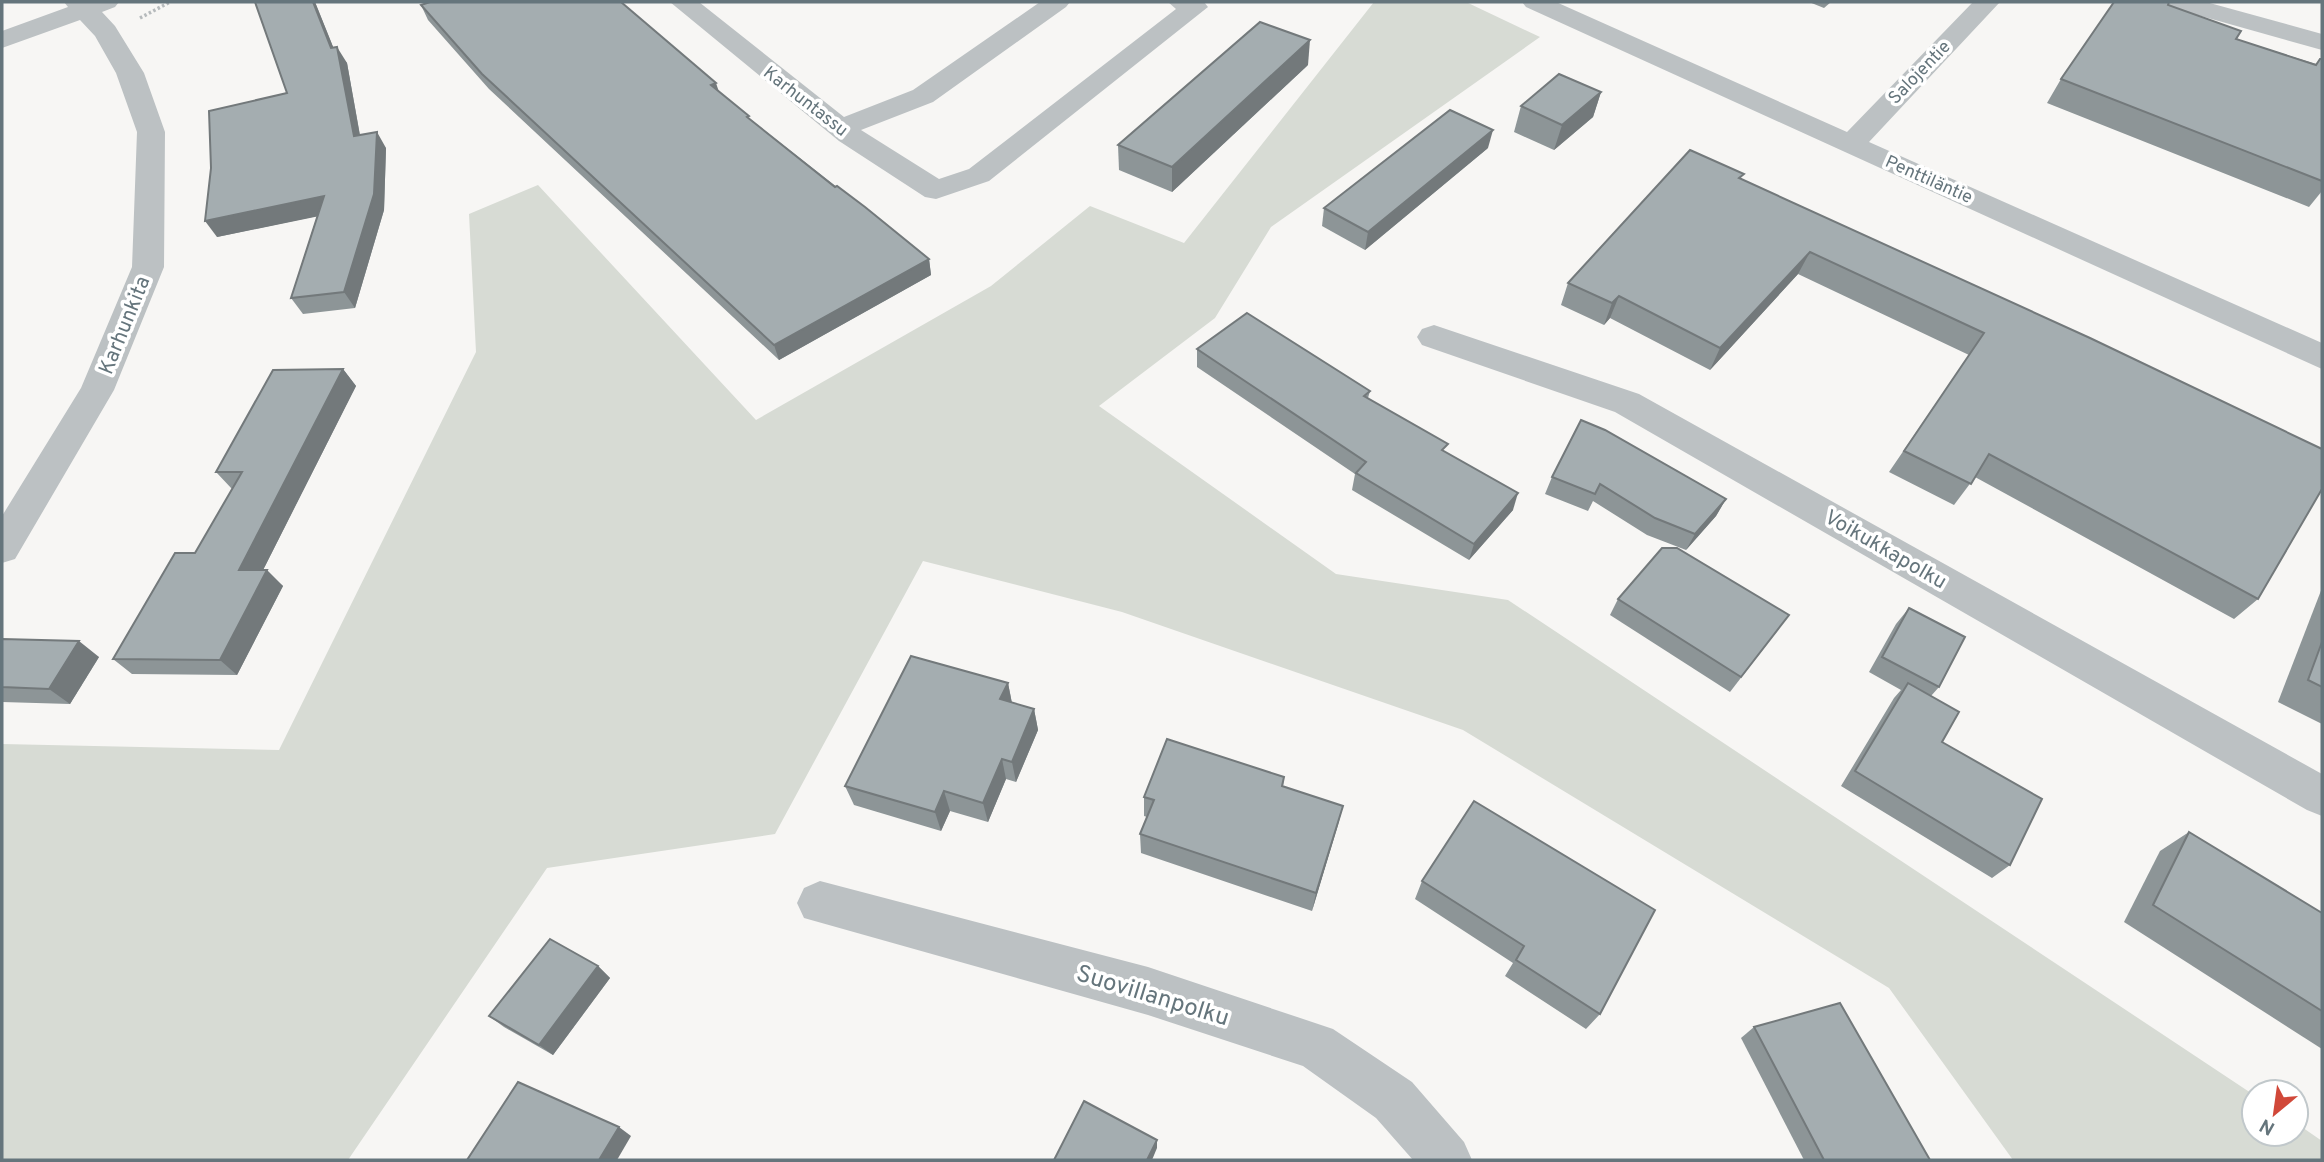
<svg xmlns="http://www.w3.org/2000/svg" width="2324" height="1162" font-family="Overpass,sans-serif">
<style>
.green{fill:#d7dbd4}
.lines{fill:none;stroke-linecap:round;stroke-linejoin:round}
.path{stroke:#b6babc;stroke-width:3.5;stroke-dasharray:2.5 2.5;stroke-linecap:butt}
.minor{fill:#bcc1c3;fill-rule:evenodd}
.wall{fill:#8d9597}
.shaded-wall{fill:#73797b}
.building{fill:#a4adb0;stroke:#73797b;stroke-width:2}
.labels{text-anchor:middle;stroke-width:7;stroke-linejoin:round;paint-order:stroke}
.far-street-label{font-size:18px;fill:#65757c;stroke:#fff}
.street-label{font-size:21px;fill:#65757c;stroke:#fff}
.near-street-label{font-size:24px;fill:#65757c;stroke:#fff}
</style>
<rect width="100%" height="100%" fill="#f7f6f4"/>
<path class="green" d="M1374,2H1466L1540,37L1271,227L1215,318L1099,406L1336,574L1508,600L2254,1095V1134H2296V1123L2322,1141V1160H2013L1889,988L1463,730L1122,612L923,561L775,834L547,868L348,1160H2V744L279,750L476,352L469,214L538,185L756,420L991,286L1090,206L1184,243Z"/>
<g class="lines">
<path class="path" d="M140,18L170,2"/>
<g class="minor">
<path d="M64,2H119L115,7L102,12L115,26L144,73L165,132L164,267L114,390L15,559L2,563V516L81,388L132,267L137,132L116,73L95,36L80,20L2,48V31L68,7Z"/>
<path d="M670,2H699L844,117L913,90L1040,2H1070L1066,7L933,102L861,130L939,179L969,169L1176,9L1168,2H1204L1208,7L989,181L936,199L925,197L839,141Z"/>
<path d="M1522,2H1556L1847,132L1973,2H2000L1869,142L2322,343V369L1526,7Z"/>
<path d="M2165,2H2206L2322,34V50L2169,7Z"/>
<path d="M1434,325L1639,394L2322,774V816L2307,810L1615,412L1422,345L1417,337L1422,329Z"/>
<path d="M820,881L1148,967L1333,1029L1412,1082L1464,1142L1472,1160H1413L1376,1118L1303,1066L1148,1015L804,918L797,903L804,888Z"/>
</g>
</g>
<g class="wall">
<path d="M255,2H315L333,47L347,63L360,135L386,148L384,210L355,308L303,314L291,298L317,216L217,237L211,168L287,93Z"/>
<path d="M1809,2H1831L1824,8Z"/>
<path d="M421,5L719,92L750,119L929,259L931,275L779,360L489,89L428,20Z"/>
<path d="M2168,5L2236,39L2316,64L2322,59V191L2309,207L2047,103L2061,79Z"/>
<path d="M1308,65L1172,192L1119,170L1118,145Z"/>
<path d="M1601,92L1593,117L1554,150L1514,132L1521,106Z"/>
<path d="M1488,148L1365,250L1322,226L1324,208Z"/>
<path d="M1741,179L2090,338L2258,599L2234,619L1975,477L1954,505L1889,472L1969,355L1798,274L1710,370L1610,318L1604,325L1561,305L1568,283Z"/>
<path d="M1197,349L1370,391L1368,398L1445,452L1513,510L1469,560L1352,490L1355,474L1197,367Z"/>
<path d="M343,369L356,386L263,570L283,586L237,675L132,674L113,659L195,553L232,489L216,472Z"/>
<path d="M1552,477L1726,499L1716,516L1686,550L1647,535L1593,501L1588,511L1545,494Z"/>
<path d="M2322,588V724L2278,702Z"/>
<path d="M1618,599L1777,631L1730,692L1610,615Z"/>
<path d="M1909,608L1939,687L1931,696L1942,742L2010,865L1992,878L1841,786L1894,698L1901,690L1869,672L1896,624Z"/>
<path d="M2,639L99,657L70,704L2,702Z"/>
<path d="M1008,683L1012,703L1034,709L1038,730L1016,782L1006,779L988,822L950,811L941,831L854,805L845,786Z"/>
<path d="M1284,777L1283,787L1343,806L1312,911L1141,853L1140,834L1147,817L1144,816V797Z"/>
<path d="M1474,801L1600,1014L1586,1029L1505,976L1513,963L1415,899L1422,881Z"/>
<path d="M2189,832L2322,913V1049L2124,922L2160,851Z"/>
<path d="M598,966L610,978L553,1055L504,1027L489,1016Z"/>
<path d="M1754,1027L1930,1160H1804L1741,1038Z"/>
</g>
<g class="shaded-wall">
<path d="M313,2H315L340,64L331,48Z"/>
<path d="M1310,40L1308,65L1172,192V167Z"/>
<path d="M337,47L347,63L363,153L354,136Z"/>
<path d="M716,83L721,98L711,85Z"/>
<path d="M1601,92L1593,117L1554,150L1562,125Z"/>
<path d="M1493,130L1488,148L1365,250L1368,232Z"/>
<path d="M377,132L386,148L384,210L355,308L344,292Z"/>
<path d="M324,196L334,213L217,237L205,221Z"/>
<path d="M1810,252L1798,274L1710,370L1720,348Z"/>
<path d="M929,259L931,275L779,360L774,345Z"/>
<path d="M1619,296L1610,318L1604,325L1612,303Z"/>
<path d="M343,369L356,386L255,586L239,570Z"/>
<path d="M1518,493L1513,510L1469,560L1474,544Z"/>
<path d="M1726,499L1716,516L1686,550L1695,534Z"/>
<path d="M267,570L283,586L237,675L220,660Z"/>
<path d="M79,641L99,657L70,704L49,689Z"/>
<path d="M1008,683L1012,704L1000,699Z"/>
<path d="M1034,709L1038,730L1016,782L1012,762Z"/>
<path d="M1002,759L1006,779L988,822L983,803Z"/>
<path d="M944,791L950,811L941,831L935,812Z"/>
<path d="M1343,806L1338,825L1312,911L1316,893Z"/>
<path d="M598,966L610,978L553,1055L539,1045Z"/>
<path d="M619,1127L631,1136L617,1160H599Z"/>
<path d="M1157,1140V1148L1152,1160H1147Z"/>
</g>
<g class="building">
<path d="M255,2H313L331,48L337,47L354,136L377,132L374,194L344,292L291,298L324,196L205,221L211,168L209,111L287,93Z"/>
<path d="M430,2H621L716,83L711,85L749,116L747,117L835,187L837,186L865,207L929,259L774,345L482,74L421,5Z"/>
<path d="M2114,2H2169L2168,5L2241,31L2236,39L2316,65L2320,59H2322V181L2061,79Z"/>
<path d="M1260,22L1310,40L1172,167L1118,145Z"/>
<path d="M1559,74L1601,92L1562,125L1521,106Z"/>
<path d="M1450,110L1493,130L1368,232L1324,208Z"/>
<path d="M1690,150L1744,174L1739,178L2090,338L2322,449V489L2258,599L1989,454L1971,484L1904,451L1984,333L1810,252L1720,348L1619,296L1612,303L1568,283Z"/>
<path d="M1247,313L1370,391L1364,396L1448,444L1442,450L1518,493L1474,544L1356,473L1366,462L1197,349Z"/>
<path d="M343,369L239,570H267L220,660L113,659L175,553H195L242,472H216L273,370Z"/>
<path d="M1581,420L1605,430L1726,499L1695,534L1655,518L1600,484L1595,494L1552,477Z"/>
<path d="M1662,548H1677L1789,615L1741,677L1618,599Z"/>
<path d="M1909,608L1965,637L1939,687L1882,657Z"/>
<path d="M2,639L79,641L49,689L2,687Z"/>
<path d="M2322,642V687L2308,680Z"/>
<path d="M911,656L1008,683L1000,699L1034,709L1012,762L1002,759L983,803L944,791L935,812L845,786Z"/>
<path d="M1908,683L1959,712L1942,742L2042,799L2010,865L1855,771Z"/>
<path d="M1167,739L1284,777L1282,786L1343,806L1316,893L1140,834L1154,800L1144,797Z"/>
<path d="M1474,801L1655,910L1600,1014L1516,960L1524,946L1422,881Z"/>
<path d="M2189,832L2322,913V1011L2153,905Z"/>
<path d="M550,939L598,966L539,1045L489,1016Z"/>
<path d="M1840,1003L1930,1160H1824L1754,1027Z"/>
<path d="M518,1082L619,1127L599,1160H467Z"/>
<path d="M1084,1101L1157,1140L1147,1160H1054Z"/>
</g>
<g class="labels">
<g class="far-street-label">
<text transform="translate(1919 72) rotate(-46)" y="6">Salojentie</text>
<text transform="translate(806 101) rotate(38)" y="6">Karhuntassu</text>
<text transform="translate(1929 179) rotate(24)" y="6">Penttiläntie</text>
</g>
<g class="street-label">
<text transform="translate(124 325) rotate(-68)" y="7">Karhunkita</text>
<text transform="translate(1886 549) rotate(30)" y="7">Voikukkapolku</text>
</g>
<g class="near-street-label">
<text transform="translate(1153 995) rotate(17)" y="8">Suovillanpolku</text>
</g>
</g>
<rect width="2324" height="1162" fill="none" stroke="#65757c" stroke-width="7"/>
<g transform="translate(2275 1113) rotate(209)"><circle r="33" fill="#ffffff" stroke="#c1c8cb" stroke-width="2"/>
<path d="M0-5L12 26L0 18L-12 26Z" fill="#d14839"/>
<text y="-10" font-size="19" font-weight="bold" text-anchor="middle" fill="#65757c">N</text>
</g>
</svg>
